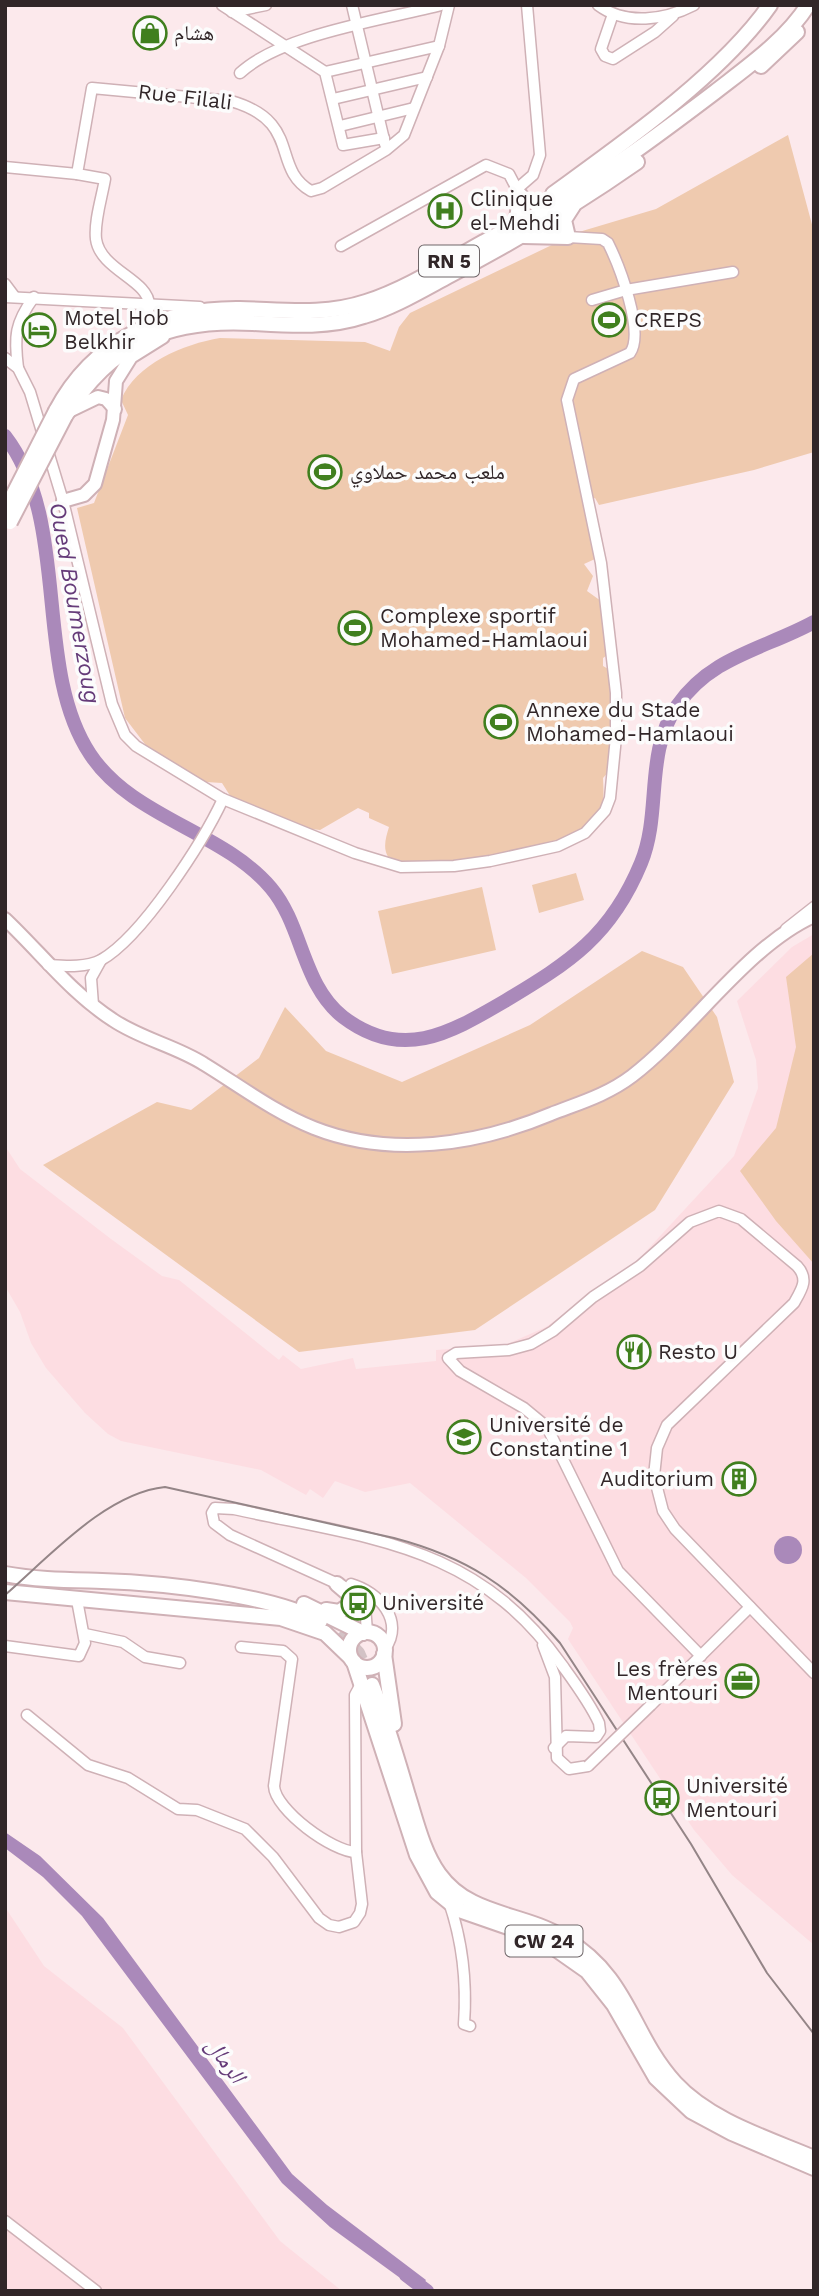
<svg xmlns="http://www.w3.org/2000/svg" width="819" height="2296" font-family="'Work Sans','Noto Naskh Arabic',sans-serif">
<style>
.built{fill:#fddde2}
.green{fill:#efcaaf}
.water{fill:#aa89ba}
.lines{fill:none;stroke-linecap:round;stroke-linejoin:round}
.river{stroke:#aa89ba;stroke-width:14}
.highway-tunnel{stroke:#d3c2c5;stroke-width:14;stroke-dasharray:14 7;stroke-linecap:butt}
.minor-casing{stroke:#cfb1b6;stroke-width:13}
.major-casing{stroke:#cfb1b6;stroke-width:16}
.highway-casing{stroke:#cfb1b6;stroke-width:18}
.minor{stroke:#fff;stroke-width:10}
.major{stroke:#fff;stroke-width:12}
.highway{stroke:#fff;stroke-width:14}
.tram{stroke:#948587;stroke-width:2}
.minor-bridge-casing{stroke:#cfb1b6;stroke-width:13;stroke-linecap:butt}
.highway-bridge-casing{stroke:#cfb1b6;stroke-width:18;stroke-linecap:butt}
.minor-bridge{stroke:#fff;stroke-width:10}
.highway-bridge{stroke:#fff;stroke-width:14}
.labels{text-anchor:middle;stroke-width:7;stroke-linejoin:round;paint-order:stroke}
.shield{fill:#fcfcfc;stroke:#6e6668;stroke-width:2}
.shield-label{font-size:19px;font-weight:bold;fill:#312628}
.poi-label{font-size:21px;fill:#312628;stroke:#fcfcfc;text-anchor:start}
.street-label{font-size:21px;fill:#312628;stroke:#fcfcfc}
.water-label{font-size:23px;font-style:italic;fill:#653b79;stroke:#fcfcfc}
</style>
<rect width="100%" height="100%" fill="#fce9ec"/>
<g class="built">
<path d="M814,934V1945L732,1875L694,1830L568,1639L573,1628L570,1622L526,1578L410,1483L365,1492L335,1481L323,1498L310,1489L306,1495L261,1470L121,1441L108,1434L85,1413L46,1368L31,1343L20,1312L5,1286V1146L20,1169L111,1239L162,1276L179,1280L279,1360L283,1355L301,1369L353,1358L356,1369L436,1361V1350L505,1345L546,1327L637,1261L734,1156L758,1088L756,1060L737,1001L792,947Z"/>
<path d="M5,1907L44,1966L123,2028L280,2241L342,2291H5Z"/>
</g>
<g class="green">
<path d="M788,135L814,232V452L754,470L599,505L595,498L583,503L595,559L584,564L593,576L587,591L601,601L609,654L603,658V666L610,670L613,682L610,770L603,778C604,797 605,812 591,828C574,847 405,878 389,858C382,849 386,837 389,827L369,818V813L358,808L320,830L295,827L234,802L222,783L206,782L151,752L125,718L77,508L94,503L128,415L121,400C135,364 184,344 220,338L365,342L390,351L399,327L410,313L579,232L656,209Z"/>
<path d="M576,873L584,900L539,913L532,885Z"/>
<path d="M482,887L496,950L392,974L378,911Z"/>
<path d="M642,951L683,967L717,1017L734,1082L655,1210L475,1330L299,1352L43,1165L157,1102L191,1110L259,1058L285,1007L326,1051L402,1082L530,1025Z"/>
<path d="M814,953V1264L776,1221L740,1171L776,1128L796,1047L786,977Z"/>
</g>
<g class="water">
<circle cx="788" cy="1550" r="14"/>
<path d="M5,1832L40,1856L103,1918L292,2174L327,2205L426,2280L418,2291L330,2227L282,2183L82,1916L43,1877L5,1848Z"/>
</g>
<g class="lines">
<g class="river">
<path d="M5,436C72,523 32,666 90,754C132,818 223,831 271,888C303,926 302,985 343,1017C402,1062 450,1033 505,1001C570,962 611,936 641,863C662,812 644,754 677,706C711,656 765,649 814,622"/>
<path d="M406,2275L427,2291"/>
</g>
<path class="highway-tunnel" d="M339,1633L358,1653L372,1685"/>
<defs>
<g id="minor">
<path d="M222,5L325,72L343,145L384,138"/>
<path d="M352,5L385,144"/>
<path d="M598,5C626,26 665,20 694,5"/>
<path d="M232,12L266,5"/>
<path d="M613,14L601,49L605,56L613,59L655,32L673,16"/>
<path d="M325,72L439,46"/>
<path d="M240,73C282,34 384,20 441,5"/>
<path d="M333,99L427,77"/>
<path d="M340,126L414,108"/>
<path d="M5,167L77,174"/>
<path d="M518,188L533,175L540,155L527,5"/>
<path d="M341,246L486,165L509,174L520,195"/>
<path d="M5,284L14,296"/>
<path d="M5,297L200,307"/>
<path d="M592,300L626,290L733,272"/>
<path d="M144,327C146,320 149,312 149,305C149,280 100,270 96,239C94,221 102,197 105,179L77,174L92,88L231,101C303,122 270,167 311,191L322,188L386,150L404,135L439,46L449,5"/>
<path d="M5,358L18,368L30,392L63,501L112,704L125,735L136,746L223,799L355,853L401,867L454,866L490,861L558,846L585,833L605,811L610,798L616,737V693L601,563L567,400L574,379L630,353C645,332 619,265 608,243L602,239L568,237"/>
<path d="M18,368C14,336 15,323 34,297"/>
<path d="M786,929L814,907"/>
<path d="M48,965C65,966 85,968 101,960C142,937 203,842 223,799"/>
<path d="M93,1005L91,978L101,960"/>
<path d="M351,1584C379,1592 405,1621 385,1649"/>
<path d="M367,1632L365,1605L358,1593L230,1535L214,1523L212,1513L215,1508L234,1509C369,1539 476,1543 562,1665C575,1683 590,1703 599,1723L600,1731L596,1737L566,1736L554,1748"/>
<path d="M85,1634L123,1642L145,1657L180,1663"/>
<path d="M543,1645L555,1677L557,1758L569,1769L588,1766"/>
<path d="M5,1646L79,1656L85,1643L77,1600"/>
<path d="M241,1647L283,1651L292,1659L274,1786C275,1810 333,1852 356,1852"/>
<path d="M701,1656L618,1571L547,1427L524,1408L460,1371L448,1358L456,1353L509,1350L531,1344L553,1331L593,1297L640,1266L690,1222L719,1211L741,1219L797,1266C809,1279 802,1289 794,1303L667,1425L657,1448L654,1476L663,1511L675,1529L814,1673"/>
<path d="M651,1705L750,1607"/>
<path d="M27,1715L88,1765L128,1778L178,1809L197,1810L245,1829L273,1857L319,1918L329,1925L339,1927L354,1922L360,1913L362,1904L356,1852L355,1695L361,1684"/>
<path d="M449,1902C463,1943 467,1982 464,2024L470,2026"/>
<path d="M5,2221L96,2291"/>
</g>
<g id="major">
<path d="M71,410L98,397L106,399L115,409"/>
<path d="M63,501L84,495L95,484L113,420L116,381L131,357L163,337"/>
<path d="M5,919C41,953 71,993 113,1020C141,1039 176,1046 204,1064C240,1086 274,1112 314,1128C390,1158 477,1145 551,1114C579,1103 607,1095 632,1076C692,1030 747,946 814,916"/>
</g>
<g id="highway">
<path d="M761,66L797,32"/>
<path d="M553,194C622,144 721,75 770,5"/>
<path d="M517,220L520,195"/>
<path d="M524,236L568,237L564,220L573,206"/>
<path d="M56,411C93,341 162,308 240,309C283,310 324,316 366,302C407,289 446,263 484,242C501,232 519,225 536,215C599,179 657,136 715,92C747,67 786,40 808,5"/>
<path d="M65,416C111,343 167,318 253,323C289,325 329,328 364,316C394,307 422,290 450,275C515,241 577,204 637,162"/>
<path d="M5,1574C38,1580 70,1580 102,1581C163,1583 267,1594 320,1621"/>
<path d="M5,1592L281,1618L325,1633L350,1657"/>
<path d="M304,1604L363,1633"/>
<path d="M326,1610L339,1612L351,1604V1596L337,1584"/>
<circle cx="367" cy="1650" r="18"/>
<path d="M384,1654L394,1724"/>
<path d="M354,1662L417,1855L437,1892L459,1910L540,1938L587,1971L614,2005L656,2078L691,2111L732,2133L814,2168"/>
<path d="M372,1685C386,1721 397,1758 408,1796C416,1821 423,1852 439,1874C470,1917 522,1912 564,1938C631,1979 629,2032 675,2083C710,2121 767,2138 814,2158"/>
</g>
</defs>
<use href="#minor" class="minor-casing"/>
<use href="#major" class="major-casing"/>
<use href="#highway" class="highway-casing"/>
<use href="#minor" class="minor"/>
<use href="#major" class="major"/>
<use href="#highway" class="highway"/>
<path class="tram" d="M5,1595C49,1557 106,1493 165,1487L394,1538C466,1557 511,1586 560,1643L691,1844L767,1973L814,2034"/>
<defs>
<path id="minor-bridge" d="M588,1766L651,1705"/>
<g id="highway-bridge">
<path d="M5,511L56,411"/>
<path d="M10,522L65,416"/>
</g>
</defs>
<use href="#minor-bridge" class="minor-bridge-casing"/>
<use href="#highway-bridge" class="highway-bridge-casing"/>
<use href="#minor-bridge" class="minor-bridge"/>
<use href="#highway-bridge" class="highway-bridge"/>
</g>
<defs>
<symbol id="shop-ring" viewBox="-11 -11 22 22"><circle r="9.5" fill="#fcfcfc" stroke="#407f1e" stroke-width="1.5"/><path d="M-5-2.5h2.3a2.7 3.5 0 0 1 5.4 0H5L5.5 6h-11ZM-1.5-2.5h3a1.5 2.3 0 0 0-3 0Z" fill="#407f1e"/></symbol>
<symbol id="hospital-ring" viewBox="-11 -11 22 22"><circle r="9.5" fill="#fcfcfc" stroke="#407f1e" stroke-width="1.5"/><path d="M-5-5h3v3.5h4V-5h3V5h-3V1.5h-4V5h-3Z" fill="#407f1e"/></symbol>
<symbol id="stadium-ring" viewBox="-11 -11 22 22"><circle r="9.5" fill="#fcfcfc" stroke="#407f1e" stroke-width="1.5"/><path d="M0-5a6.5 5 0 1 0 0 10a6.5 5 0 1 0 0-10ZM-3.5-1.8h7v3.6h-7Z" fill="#407f1e"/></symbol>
<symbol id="hotel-ring" viewBox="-11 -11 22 22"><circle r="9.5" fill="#fcfcfc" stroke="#407f1e" stroke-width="1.5"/><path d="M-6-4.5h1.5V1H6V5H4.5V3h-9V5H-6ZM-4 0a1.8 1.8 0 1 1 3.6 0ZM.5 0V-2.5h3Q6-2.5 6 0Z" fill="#407f1e"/></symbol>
<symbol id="restaurant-ring" viewBox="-11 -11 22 22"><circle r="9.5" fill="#fcfcfc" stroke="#407f1e" stroke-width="1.5"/><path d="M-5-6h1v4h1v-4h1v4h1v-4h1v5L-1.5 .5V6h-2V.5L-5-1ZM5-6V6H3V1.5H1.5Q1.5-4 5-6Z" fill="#407f1e"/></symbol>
<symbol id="university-ring" viewBox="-11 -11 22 22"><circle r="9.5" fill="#fcfcfc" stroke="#407f1e" stroke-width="1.5"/><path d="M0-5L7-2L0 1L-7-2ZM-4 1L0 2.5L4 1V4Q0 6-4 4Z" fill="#407f1e"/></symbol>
<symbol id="building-ring" viewBox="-11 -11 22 22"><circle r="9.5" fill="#fcfcfc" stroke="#407f1e" stroke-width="1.5"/><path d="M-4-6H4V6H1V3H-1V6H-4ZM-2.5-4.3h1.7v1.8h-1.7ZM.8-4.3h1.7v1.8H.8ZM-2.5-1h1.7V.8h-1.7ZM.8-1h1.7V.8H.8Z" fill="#407f1e"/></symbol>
<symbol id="bus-ring" viewBox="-11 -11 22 22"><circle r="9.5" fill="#fcfcfc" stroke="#407f1e" stroke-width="1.5"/><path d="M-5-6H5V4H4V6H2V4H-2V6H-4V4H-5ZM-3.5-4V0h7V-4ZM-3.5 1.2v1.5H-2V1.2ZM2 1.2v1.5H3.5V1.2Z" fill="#407f1e"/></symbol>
<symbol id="office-ring" viewBox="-11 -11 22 22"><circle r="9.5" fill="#fcfcfc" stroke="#407f1e" stroke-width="1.5"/><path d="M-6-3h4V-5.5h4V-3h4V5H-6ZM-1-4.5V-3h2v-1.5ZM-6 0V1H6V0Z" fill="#407f1e"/></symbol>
</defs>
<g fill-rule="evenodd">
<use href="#shop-ring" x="131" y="14" width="38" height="38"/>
<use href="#hospital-ring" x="426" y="192" width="38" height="38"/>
<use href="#stadium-ring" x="590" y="301" width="38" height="38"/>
<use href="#hotel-ring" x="20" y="311" width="38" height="38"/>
<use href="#stadium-ring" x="306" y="453" width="38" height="38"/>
<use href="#stadium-ring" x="336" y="609" width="38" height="38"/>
<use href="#stadium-ring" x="482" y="703" width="38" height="38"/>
<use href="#restaurant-ring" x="615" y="1333" width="38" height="38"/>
<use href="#university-ring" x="445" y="1418" width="38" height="38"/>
<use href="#building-ring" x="720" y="1460" width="38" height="38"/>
<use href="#bus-ring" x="339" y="1584" width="38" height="38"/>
<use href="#office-ring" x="723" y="1662" width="38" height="38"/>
<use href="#bus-ring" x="643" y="1779" width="38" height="38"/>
</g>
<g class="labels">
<g class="shield">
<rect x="419" y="245.5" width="60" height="31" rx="5"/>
<rect x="505.5" y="1925.5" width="77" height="31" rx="5"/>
</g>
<g class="shield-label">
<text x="449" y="268">RN 5</text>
<text x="544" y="1948">CW 24</text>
</g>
<g class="poi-label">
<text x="174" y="40">هشام</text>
<text x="470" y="206">Clinique<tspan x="470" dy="24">el-Mehdi</tspan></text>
<text x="64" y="325">Motel Hob<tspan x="64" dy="24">Belkhir</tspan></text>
<text x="634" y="327">CREPS</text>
<text x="350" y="479">ملعب محمد حملاوي</text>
<text x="380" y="623">Complexe sportif<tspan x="380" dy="24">Mohamed-Hamlaoui</tspan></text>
<text x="526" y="717">Annexe du Stade<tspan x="526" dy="24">Mohamed-Hamlaoui</tspan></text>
<text x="658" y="1359">Resto U</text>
<text x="489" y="1432">Université de<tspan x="489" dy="24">Constantine 1</tspan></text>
<text x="714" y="1486" text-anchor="end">Auditorium</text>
<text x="382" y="1610">Université</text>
<text x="718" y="1676" text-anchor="end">Les frères<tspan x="718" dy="24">Mentouri</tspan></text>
<text x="686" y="1793">Université<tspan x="686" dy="24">Mentouri</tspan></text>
</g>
<g class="street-label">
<text transform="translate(185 97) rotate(7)" y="7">Rue Filali</text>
</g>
<g class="water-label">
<text transform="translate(75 603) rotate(80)" y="8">Oued Boumerzoug</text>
<text transform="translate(226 2060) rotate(54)" y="8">الرمال</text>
</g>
</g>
<rect width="819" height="2296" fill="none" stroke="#312628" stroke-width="14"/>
</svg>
